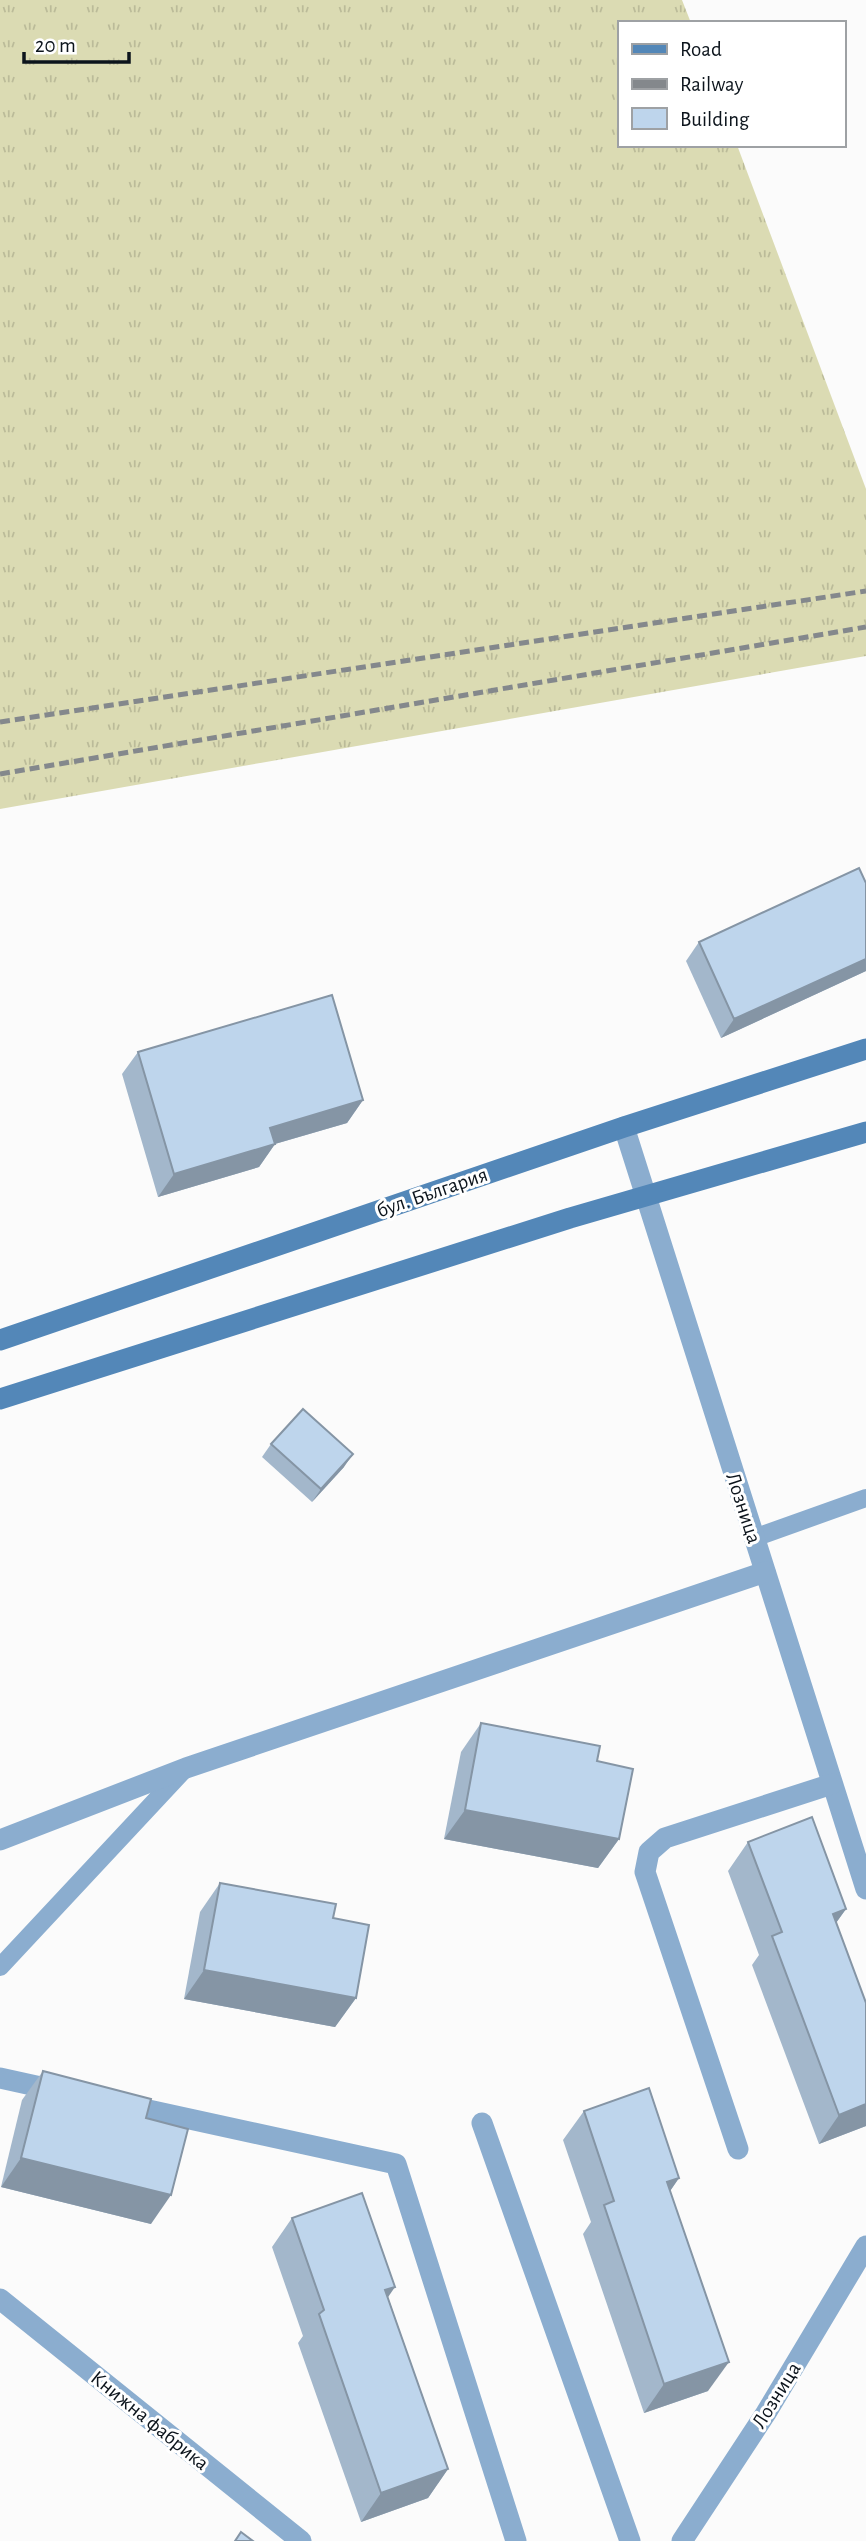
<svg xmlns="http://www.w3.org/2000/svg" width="866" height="2541" font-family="'Alegreya Sans',sans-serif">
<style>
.grass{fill:url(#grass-tufts)}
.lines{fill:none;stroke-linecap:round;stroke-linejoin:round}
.lane{stroke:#8badcf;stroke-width:18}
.street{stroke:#8badcf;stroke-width:21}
.secondary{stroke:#5387b8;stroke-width:21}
.rail{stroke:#84888c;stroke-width:5;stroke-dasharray:10 5;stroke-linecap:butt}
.wall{fill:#a3b7cb}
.shaded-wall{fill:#8595a5}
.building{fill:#bed5ec;stroke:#8595a5;stroke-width:2}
.labels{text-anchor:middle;stroke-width:6;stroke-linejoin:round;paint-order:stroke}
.street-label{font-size:21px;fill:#0c141c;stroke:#fff}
</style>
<defs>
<pattern id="grass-tufts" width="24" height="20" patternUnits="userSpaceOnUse" patternTransform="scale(1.75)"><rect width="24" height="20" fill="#dbdbb3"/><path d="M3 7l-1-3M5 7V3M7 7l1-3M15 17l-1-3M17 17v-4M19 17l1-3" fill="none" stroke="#bb9"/></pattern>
</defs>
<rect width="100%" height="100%" fill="#fbfbfb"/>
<path class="grass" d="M0,0H682L691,23H619V145H737L866,489V656L0,809Z"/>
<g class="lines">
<g class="lane">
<path d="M754,1538L866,1498"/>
<path d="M0,1967L184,1770"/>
</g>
<g class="street">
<path d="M624,1127L866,1889"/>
<path d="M0,1840L186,1768L765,1572"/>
<path d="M0,2078L59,2091"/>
<path d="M121,2104L396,2164L516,2541"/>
<path d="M482,2123L630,2541"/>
<path d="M738,2149L645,1872L649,1852L665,1838L832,1784"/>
<path d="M0,2299L301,2541"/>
<path d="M682,2541L766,2413L866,2246"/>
</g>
<g class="secondary">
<path d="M0,1340L624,1127L866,1049"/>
<path d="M0,1399L570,1218L866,1132"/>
</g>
<g class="rail">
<path d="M0,722L866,591"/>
<path d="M0,774L866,627"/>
</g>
</g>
<g class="wall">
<path d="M866,883V971L721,1038L686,961L699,942Z"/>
<path d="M138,1052L363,1100L347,1123L275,1144L259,1167L158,1197L122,1074Z"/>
<path d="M271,1444L344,1467L312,1502L262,1457Z"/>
<path d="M481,1723L619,1839L598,1868L444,1839L461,1752Z"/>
<path d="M748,1842L846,1909L836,1923L866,2003V2126L819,2144L752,1965L759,1955L728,1871Z"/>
<path d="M220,1883L333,1918L356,1998L335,2027L184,1999L200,1912Z"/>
<path d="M43,2071L146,2118L151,2224L1,2187L22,2100Z"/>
<path d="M584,2111L679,2178L670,2191L708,2391L644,2413L583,2234L591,2222L563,2140Z"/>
<path d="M292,2218L388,2297L448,2469L428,2498L361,2522L298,2343L303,2336L272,2247Z"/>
</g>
<g class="shaded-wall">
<path d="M866,959V971L721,1038L734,1019Z"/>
<path d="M363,1100L347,1123L254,1150L270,1128Z"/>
<path d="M275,1144L259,1167L158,1197L174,1174Z"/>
<path d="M353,1454L344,1467L312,1502L321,1489Z"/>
<path d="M465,1810L619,1839L598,1868L444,1839Z"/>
<path d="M846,1909L825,1938L833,1914Z"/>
<path d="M204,1970L356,1998L335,2027L184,1999Z"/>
<path d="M866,2104V2126L819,2144L839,2115Z"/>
<path d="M21,2158L171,2195L151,2224L1,2187Z"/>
<path d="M679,2178L659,2207L667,2182Z"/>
<path d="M395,2287L375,2316L385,2290Z"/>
<path d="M729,2362L708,2391L644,2413L664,2384Z"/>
<path d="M448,2469L428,2498L361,2522L381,2493Z"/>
</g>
<g class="building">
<path d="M859,868L866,883V959L734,1019L699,942Z"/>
<path d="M332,995L363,1100L270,1128L275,1144L174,1174L138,1052Z"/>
<path d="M303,1409L353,1454L321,1489L271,1444Z"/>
<path d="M481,1723L600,1746L597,1761L633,1769L619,1839L465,1810Z"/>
<path d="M812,1817L846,1909L833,1914L866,2003V2104L839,2115L772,1936L782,1932L748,1842Z"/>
<path d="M220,1883L336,1904L333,1918L369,1925L356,1998L204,1970Z"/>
<path d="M43,2071L151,2099L146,2118L188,2129L171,2195L21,2158Z"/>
<path d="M649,2088L679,2178L667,2182L729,2362L664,2384L604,2205L614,2201L584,2111Z"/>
<path d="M362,2193L395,2287L385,2290L448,2469L381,2493L319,2314L324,2310L292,2218Z"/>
<path d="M241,2532L253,2541H235Z"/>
</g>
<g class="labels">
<g class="street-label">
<text transform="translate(432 1192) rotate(-19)" y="7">бул. България</text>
<text transform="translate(744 1508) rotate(72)" y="7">Лозница</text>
<text transform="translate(776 2395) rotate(-58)" y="7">Лозница</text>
<text transform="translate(150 2420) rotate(39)" y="7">Книжна фабрика</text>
</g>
</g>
<rect x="618" y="21" width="228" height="126" fill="#ffffff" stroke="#9ea1a4" stroke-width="2"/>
<rect x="632" y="44" width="35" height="10" fill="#5387b8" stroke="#9ea1a4" stroke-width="2"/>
<text x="680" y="56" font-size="21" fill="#0c141c">Road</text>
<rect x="632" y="79" width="35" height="10" fill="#84888c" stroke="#9ea1a4" stroke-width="2"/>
<text x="680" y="91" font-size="21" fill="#0c141c">Railway</text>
<rect x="632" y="108" width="35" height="21" fill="#bed5ec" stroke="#9ea1a4" stroke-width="2"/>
<text x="680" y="126" font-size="21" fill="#0c141c">Building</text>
<path d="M24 52v10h105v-10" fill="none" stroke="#0c141c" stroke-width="3.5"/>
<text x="35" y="52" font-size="21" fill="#0c141c" stroke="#ffffff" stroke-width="5" paint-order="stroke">20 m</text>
</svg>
